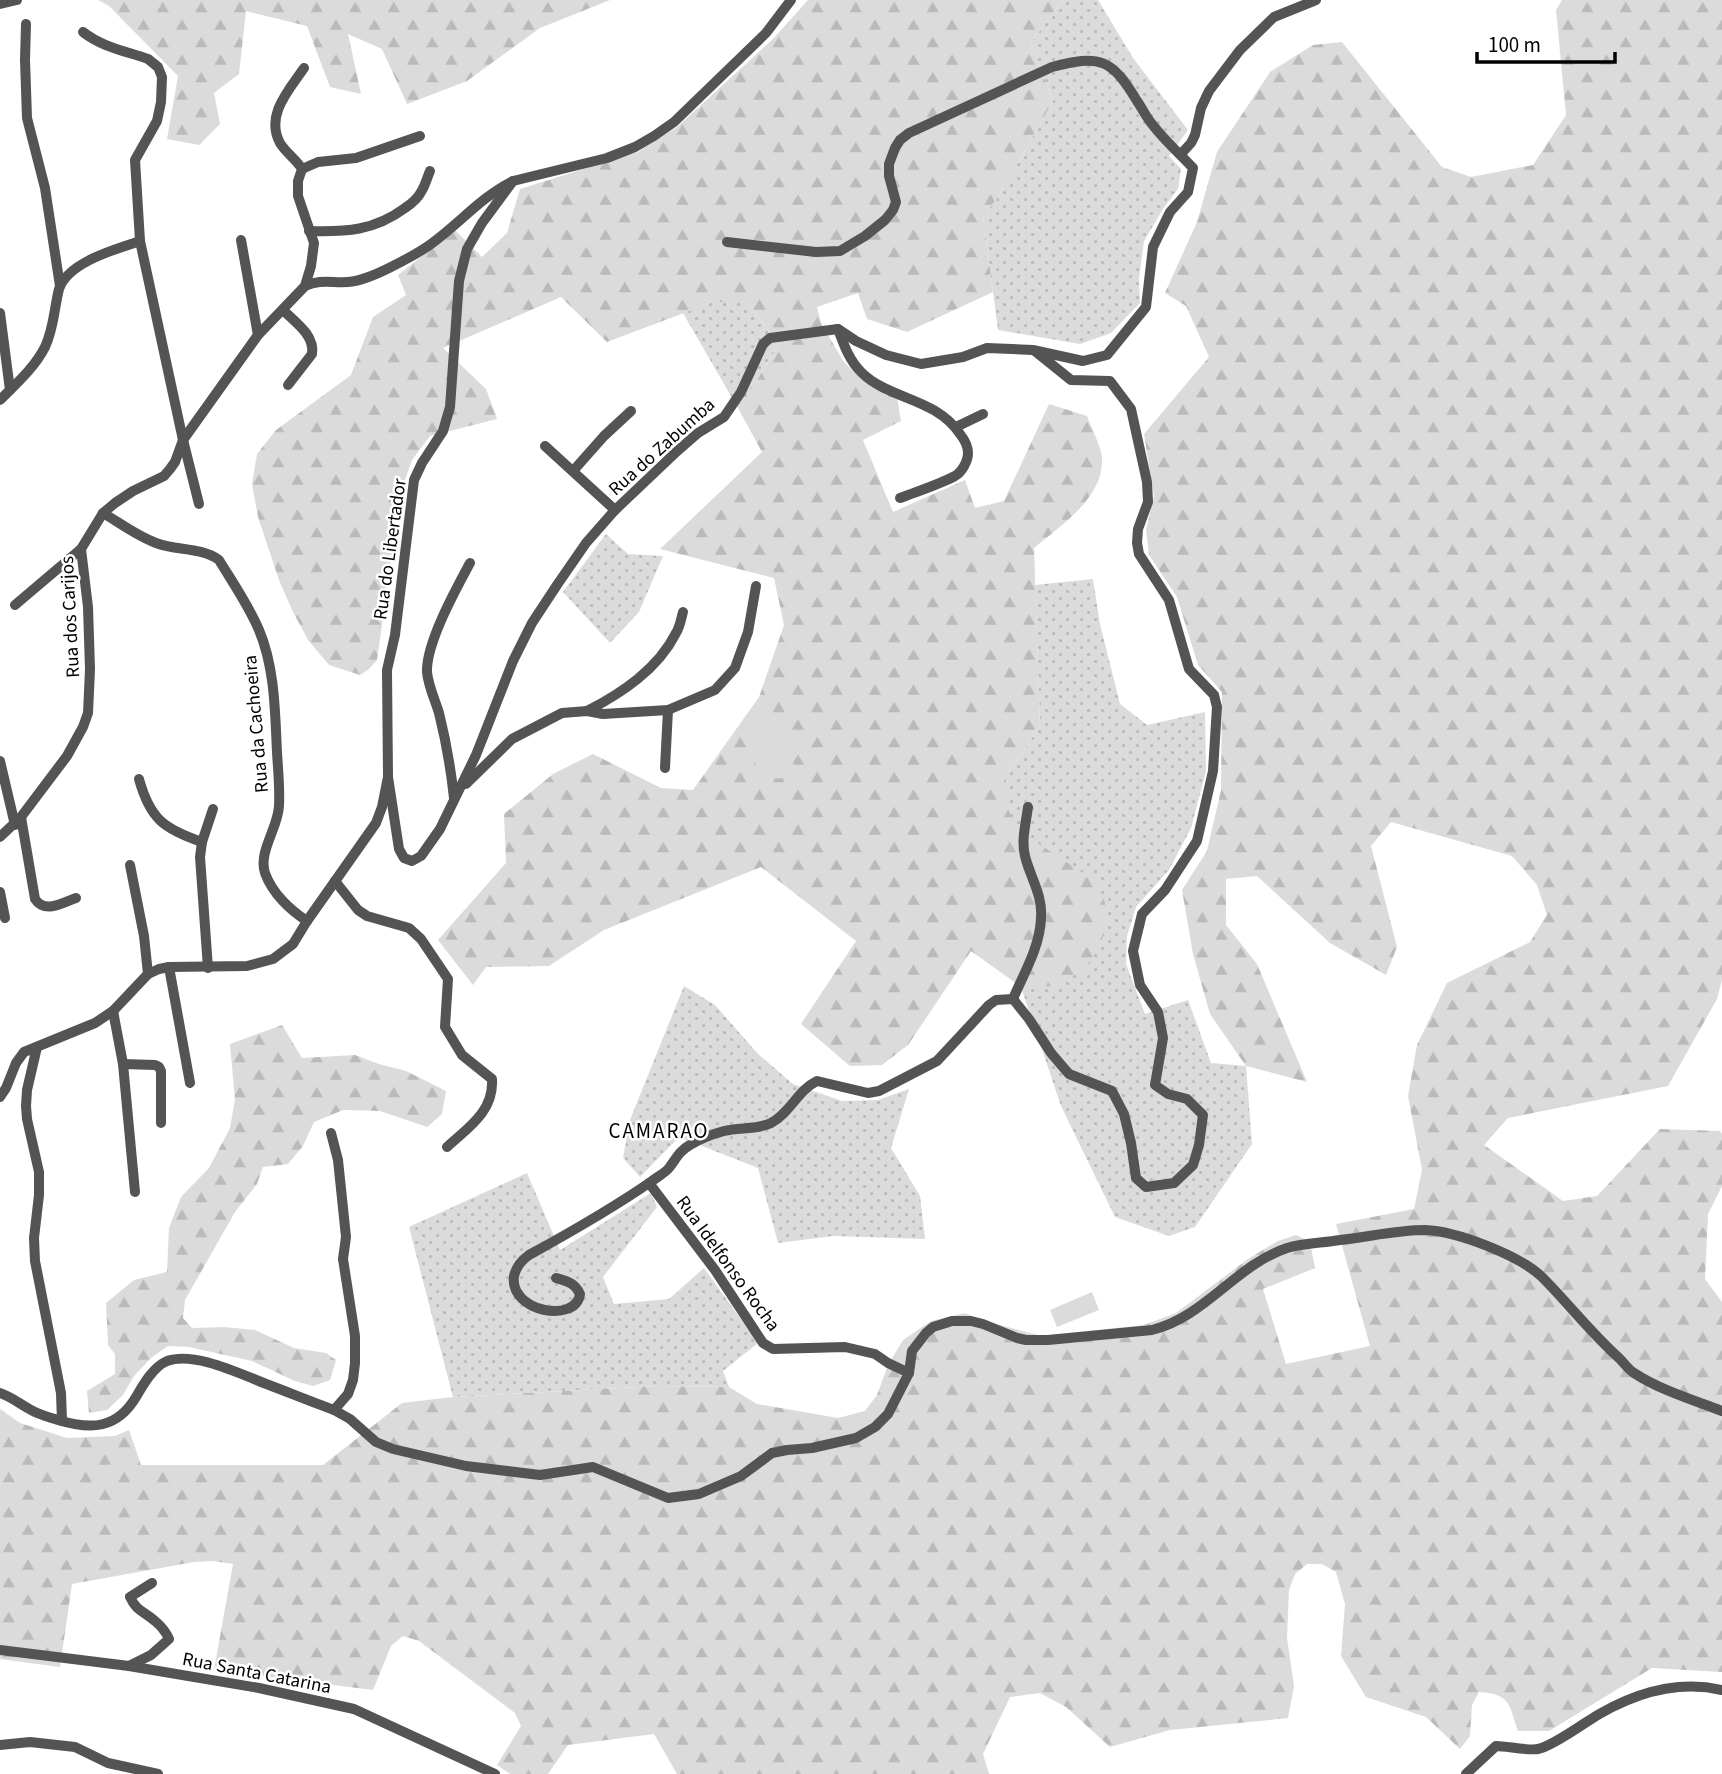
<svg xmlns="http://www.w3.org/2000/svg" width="1722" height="1774" font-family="'Source Sans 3',sans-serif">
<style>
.grass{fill:url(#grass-dots)}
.forest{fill:url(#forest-firs)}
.garden{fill:#dbdbdb}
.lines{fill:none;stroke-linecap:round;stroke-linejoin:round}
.street{stroke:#545454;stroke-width:10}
.labels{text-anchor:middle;stroke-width:5;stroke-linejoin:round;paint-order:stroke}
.street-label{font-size:19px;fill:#000;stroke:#fff}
.neighbourhood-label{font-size:21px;letter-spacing:2px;fill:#000;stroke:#fff}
</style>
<defs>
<pattern id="grass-dots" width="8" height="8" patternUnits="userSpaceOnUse" patternTransform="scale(1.75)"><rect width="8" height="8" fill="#dbdbdb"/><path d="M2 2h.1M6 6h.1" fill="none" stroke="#bababa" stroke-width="1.8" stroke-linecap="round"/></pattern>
<pattern id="forest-firs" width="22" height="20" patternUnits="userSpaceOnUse" patternTransform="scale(1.75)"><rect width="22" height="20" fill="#dbdbdb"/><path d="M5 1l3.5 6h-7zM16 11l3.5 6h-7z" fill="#bababa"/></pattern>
</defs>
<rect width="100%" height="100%" fill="#fff"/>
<g class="grass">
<path d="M1063,0H1098L1133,58L1188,130L1169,156L1181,169L1178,189L1163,209L1144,241L1139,279L1140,303L1111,333L1080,344L998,330L983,216L999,196L1053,101L1031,42Z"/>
<path d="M713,302H746L779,344L739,410L683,313Z"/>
<path d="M606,534L628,554L663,556L639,612L610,643L563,592Z"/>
<path d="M1093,579L1100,624L1120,704L1147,725L1205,712L1206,771L1191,828L1169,870L1136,907L1127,936L1126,964L1145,1014L1188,1000L1211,1063L1246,1066L1252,1144L1195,1227L1169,1236L1115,1217L1061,1106L1021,987L1020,832L1006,806V775L1040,726L1035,585Z"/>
<path d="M684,986L715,1005L758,1054L793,1084L842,1101L878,1100L909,1089L891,1148L920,1196L925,1239L833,1236L778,1243L758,1168L679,1137L640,1177L623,1158L630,1120Z"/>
<path d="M527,1173L560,1250L651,1193L657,1207L603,1277L614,1304L669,1299L704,1268L758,1343L723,1371L729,1387L657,1386L453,1397L409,1227Z"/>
</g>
<g class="forest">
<path d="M98,0H610L540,28L467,81L407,104L382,49L348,34L361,94L330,87L307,26L246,11L239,74L214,93L220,124L199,145L167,139L178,76L109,6Z"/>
<path d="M808,0H1063L1031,42L1053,101L999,196L983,216L993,292L907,332L867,319L858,293L817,307L821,323L844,362L859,377L897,397L901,421L863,440L893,512L965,480L975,508L1004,501L1049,404L1087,416C1091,427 1101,446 1102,458C1104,498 1061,525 1034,548L1040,726L1006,775V806L1021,832L1098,883L1108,912L1101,944L1084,970L1055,986L1021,987L971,951L908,1045L882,1065L850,1066L801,1024L856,941L761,867L604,930L549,966L486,967L473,985L438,940L506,863L504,814L553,774L593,754L661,788L693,790L759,697L784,625L774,578L660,549L762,452L739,410L779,344L746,302H713L607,342L561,297L443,348L486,389L497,419L430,436L412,460L401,491L377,660L369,669L360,675L329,665L308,640L292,610L279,580L258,517L252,484L257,454L276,430L351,375L373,317L406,295L398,275L455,230L482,257L507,233L520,189L638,152L677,127L773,39Z"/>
<path d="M1562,0H1722V980L1717,999L1668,1086L1508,1118L1484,1145L1563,1201L1597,1196L1660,1129L1720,1131L1722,1134V1186L1708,1214L1705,1279L1722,1302V1672L1652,1668L1549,1731H1518C1509,1705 1511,1694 1479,1692L1472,1705L1470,1736L1460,1749L1426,1717L1366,1697L1341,1656L1345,1604L1336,1572L1322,1564H1307L1295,1574L1289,1590L1287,1638L1294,1686L1288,1718L1170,1730L1110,1747L1066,1707L1040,1693L1010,1697L983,1754L989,1774H677L654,1734L568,1745L548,1774H510L497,1765L521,1726L515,1713L419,1641L403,1636L391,1646L373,1690L214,1670L233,1564L213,1561L194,1562L72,1584L60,1667L0,1659V1409L20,1423L67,1438L115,1436L129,1430L141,1465H323L402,1403L453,1397L657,1386L729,1387L757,1404L838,1418L865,1411L877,1395L888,1365L903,1340L931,1321L965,1313L981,1320L1041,1336L1144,1325L1176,1313L1248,1259L1278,1241L1296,1235L1310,1242L1315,1268L1263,1289L1286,1364L1370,1346L1336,1224L1414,1209L1422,1170L1408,1096L1417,1045L1447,983L1530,942L1547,915L1537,885L1512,856L1391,822L1371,846L1397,947L1386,975L1330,943L1257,876L1226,879V925L1257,964L1307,1082L1246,1066L1210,1014L1193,954L1182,890L1207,851L1221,790L1222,692L1198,665L1177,597L1149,555L1146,530L1154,496L1144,434L1209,357L1186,306L1165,293L1197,222L1217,152L1270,72L1313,45L1342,42L1442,167L1471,177L1533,165L1566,115L1556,10Z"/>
<path d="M282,1025L302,1058L355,1055L379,1064L406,1071L446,1091L442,1114L427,1127L380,1111L343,1110L314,1122L303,1146L288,1164L263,1167L257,1184L235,1212L185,1300L183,1318L192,1328L224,1327L255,1330L294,1348L326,1353L336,1360L330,1380L313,1386L295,1381L252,1361L189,1347L168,1346L152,1357L134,1376L123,1395L107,1410L89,1413L87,1391L115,1374V1354L108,1345L106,1303L134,1280L167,1272L169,1228L181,1197L209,1168L230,1128L235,1100L230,1044Z"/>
</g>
<g class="garden">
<path d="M791,715L794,778L756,779L753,716Z"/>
<path d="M1092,1292L1099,1310L1057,1327L1050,1310Z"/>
</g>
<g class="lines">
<g class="street">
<path d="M0,4L17,0"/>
<path d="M26,24L25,60L27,118L45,188L60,286"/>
<path d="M83,32C102,47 125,51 148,59L158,67L162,77L161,102L157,121L135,160L140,241L183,440L199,504"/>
<path d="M1181,154L1191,143L1195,135L1201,108L1209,91L1240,50L1274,17L1316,0"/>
<path d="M302,169L318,162L356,158L420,136"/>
<path d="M309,231C346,232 374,231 405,208C411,204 418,198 421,192C425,186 427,178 430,171"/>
<path d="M241,240L258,335"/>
<path d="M305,286C320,279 332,283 348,282C361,281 377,274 389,268C403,261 419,253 431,244C460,223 481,197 513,181L607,158L635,147L654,136L674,122L766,33L791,0"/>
<path d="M283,310C295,322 315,335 312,354L288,385"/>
<path d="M0,313L10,390"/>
<path d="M838,329C844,345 849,360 861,372C889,400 935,397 960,434C964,439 968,446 968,453C968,461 962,472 955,476C938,485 918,491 900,498"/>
<path d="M0,400C16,384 35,367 45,347C54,328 54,309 59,289C68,262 116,249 140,241"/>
<path d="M956,427L983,414"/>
<path d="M545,446L615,510"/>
<path d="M573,471L604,436L631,411"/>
<path d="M103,513C120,523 137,536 156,543C177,551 201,547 219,560C233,583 249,606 259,630C275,668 275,712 277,752C278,770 280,788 279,806C278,828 258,852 265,873C272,893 290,910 307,921"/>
<path d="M15,605L81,549"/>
<path d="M587,711C622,693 658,669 676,633C680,627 681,619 683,612"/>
<path d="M0,761L15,825"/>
<path d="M665,768L668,710"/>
<path d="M388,777L387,670L395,635L414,480L422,463L443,431L450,407L459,281L467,249L482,223L513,181"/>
<path d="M139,779C150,819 164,829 202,842"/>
<path d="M466,784L512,739L562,713L587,711L603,714L668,710L715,690L735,668L748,632L756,586"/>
<path d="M454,798C451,770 446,741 439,713C435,700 428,685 427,672C426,643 456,589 470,563"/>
<path d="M21,817L35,899C45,914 62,903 76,898"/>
<path d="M0,837L21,817L67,756L83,727L88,713L90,669L88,607L81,549L103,513L115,503L133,491L164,476L170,469L175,462L183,440L258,335L305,286L311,266L314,243L298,196V181L302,169C296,159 286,153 280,143C265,115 289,90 304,68"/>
<path d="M130,865L144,936L148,974"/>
<path d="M335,881L358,910L367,916L409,928L421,939L448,979L445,1027L462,1055L492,1079C494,1111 469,1127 447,1147"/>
<path d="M0,892L5,918"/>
<path d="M169,967L190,1083"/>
<path d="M208,968L200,857L202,842L213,809"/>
<path d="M1013,999C1024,973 1040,947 1041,918C1043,895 1030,877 1025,856C1021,840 1026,823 1028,807"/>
<path d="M113,1011L123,1064L135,1192"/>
<path d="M37,1047L27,1090L26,1106L27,1119L39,1172V1195L34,1238L35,1261L61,1393L62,1421"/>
<path d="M123,1064L155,1065L159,1067L161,1071V1123"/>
<path d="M0,1097L6,1088L16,1063L24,1052L95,1023L113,1011L148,974L159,969L169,967L247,966L273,959L293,944L307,921L376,823L382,807L388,777L399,849L404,858L412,861L421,856L440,829L476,755L513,661L532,623L557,585L586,543L615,510L675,453L698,433L724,417L741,392L763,344L770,338L838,329L856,341L886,355L921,364L963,357L987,348L1033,350L1083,361L1107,355L1146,307L1153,247L1170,212L1188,192L1193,168C1179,153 1164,140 1152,124C1146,117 1142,108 1137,101C1112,59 1100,54 1052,67L909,133L900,140L895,148L889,164V176L896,202L893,210L885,220L865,236L840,251L816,252L727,242"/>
<path d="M331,1133L338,1160L346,1237L343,1259L355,1336V1363L353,1380L348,1394L334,1410"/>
<path d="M649,1183L715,1270L763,1343L773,1349L845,1347L875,1354L888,1363L909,1373"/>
<path d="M556,1278C567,1281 575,1283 580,1294C576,1324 509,1312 514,1276C516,1267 522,1260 529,1255C571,1232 613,1208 652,1181C657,1177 665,1173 669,1168C676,1159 679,1151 690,1145C700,1139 713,1134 724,1131C739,1127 757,1130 771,1123C790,1113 798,1090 817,1081L868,1093L879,1091L937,1061L989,1005L996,1000L1013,999L1029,1019L1051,1053L1069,1074L1112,1091L1124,1114L1131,1143L1136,1178L1146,1187L1174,1183L1193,1165L1199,1145L1203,1115L1187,1099L1168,1094L1155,1085L1163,1038L1158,1012L1140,985L1133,951L1142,914L1165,890L1197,841L1213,771L1217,707L1214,695L1189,669L1169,600L1139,554L1137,543L1138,529L1148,502L1147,482L1131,409L1110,381L1071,380L1035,351"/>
<path d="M0,1393C12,1397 21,1405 33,1411C40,1415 49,1417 58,1420C91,1430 117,1429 136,1397C143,1385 153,1367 167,1361C195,1351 242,1375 269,1385C290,1393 312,1402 334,1410L350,1419L376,1442L393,1449L466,1466L540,1475L593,1467L668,1498L699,1494L741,1476L772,1453L787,1450L812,1448L856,1438L875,1427L888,1414L909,1373L912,1351L926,1333L933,1327L952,1321H971L983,1324L1017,1338L1026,1340H1048L1152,1330C1205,1317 1236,1265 1287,1248C1304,1243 1323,1243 1340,1240C1368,1237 1397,1230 1425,1230C1456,1231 1519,1255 1542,1277C1568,1303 1591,1333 1619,1358C1624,1363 1628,1369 1634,1373C1660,1390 1693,1400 1722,1411"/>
<path d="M0,1650L129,1666L259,1688L354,1709L495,1774"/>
<path d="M129,1666L151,1655L169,1639C166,1632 161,1626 155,1621C144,1611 137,1612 130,1597L152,1583"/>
<path d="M0,1745L30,1742L75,1747L108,1763L158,1774"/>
<path d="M1466,1774L1496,1746C1506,1746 1529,1751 1538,1749C1549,1747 1576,1729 1585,1723C1626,1696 1673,1679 1722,1690"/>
</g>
</g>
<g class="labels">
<g class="street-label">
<text transform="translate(661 446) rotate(-42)" y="7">Rua do Zabumba</text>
<text transform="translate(389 549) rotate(-82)" y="7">Rua do Libertador</text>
<text transform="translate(69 617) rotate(-93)" y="7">Rua dos Carijos</text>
<text transform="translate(255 724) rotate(-95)" y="7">Rua da Cachoeira</text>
<text transform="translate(729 1263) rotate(54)" y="7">Rua Idelfonso Rocha</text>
<text transform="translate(257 1672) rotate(11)" y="7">Rua Santa Catarina</text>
</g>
<g class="neighbourhood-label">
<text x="659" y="1138">CAMARAO</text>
</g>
</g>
<path d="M1477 52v10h138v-10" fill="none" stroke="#000000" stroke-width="3.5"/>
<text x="1488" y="52" font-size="21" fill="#000000" stroke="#ffffff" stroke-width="5" paint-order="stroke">100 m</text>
</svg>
